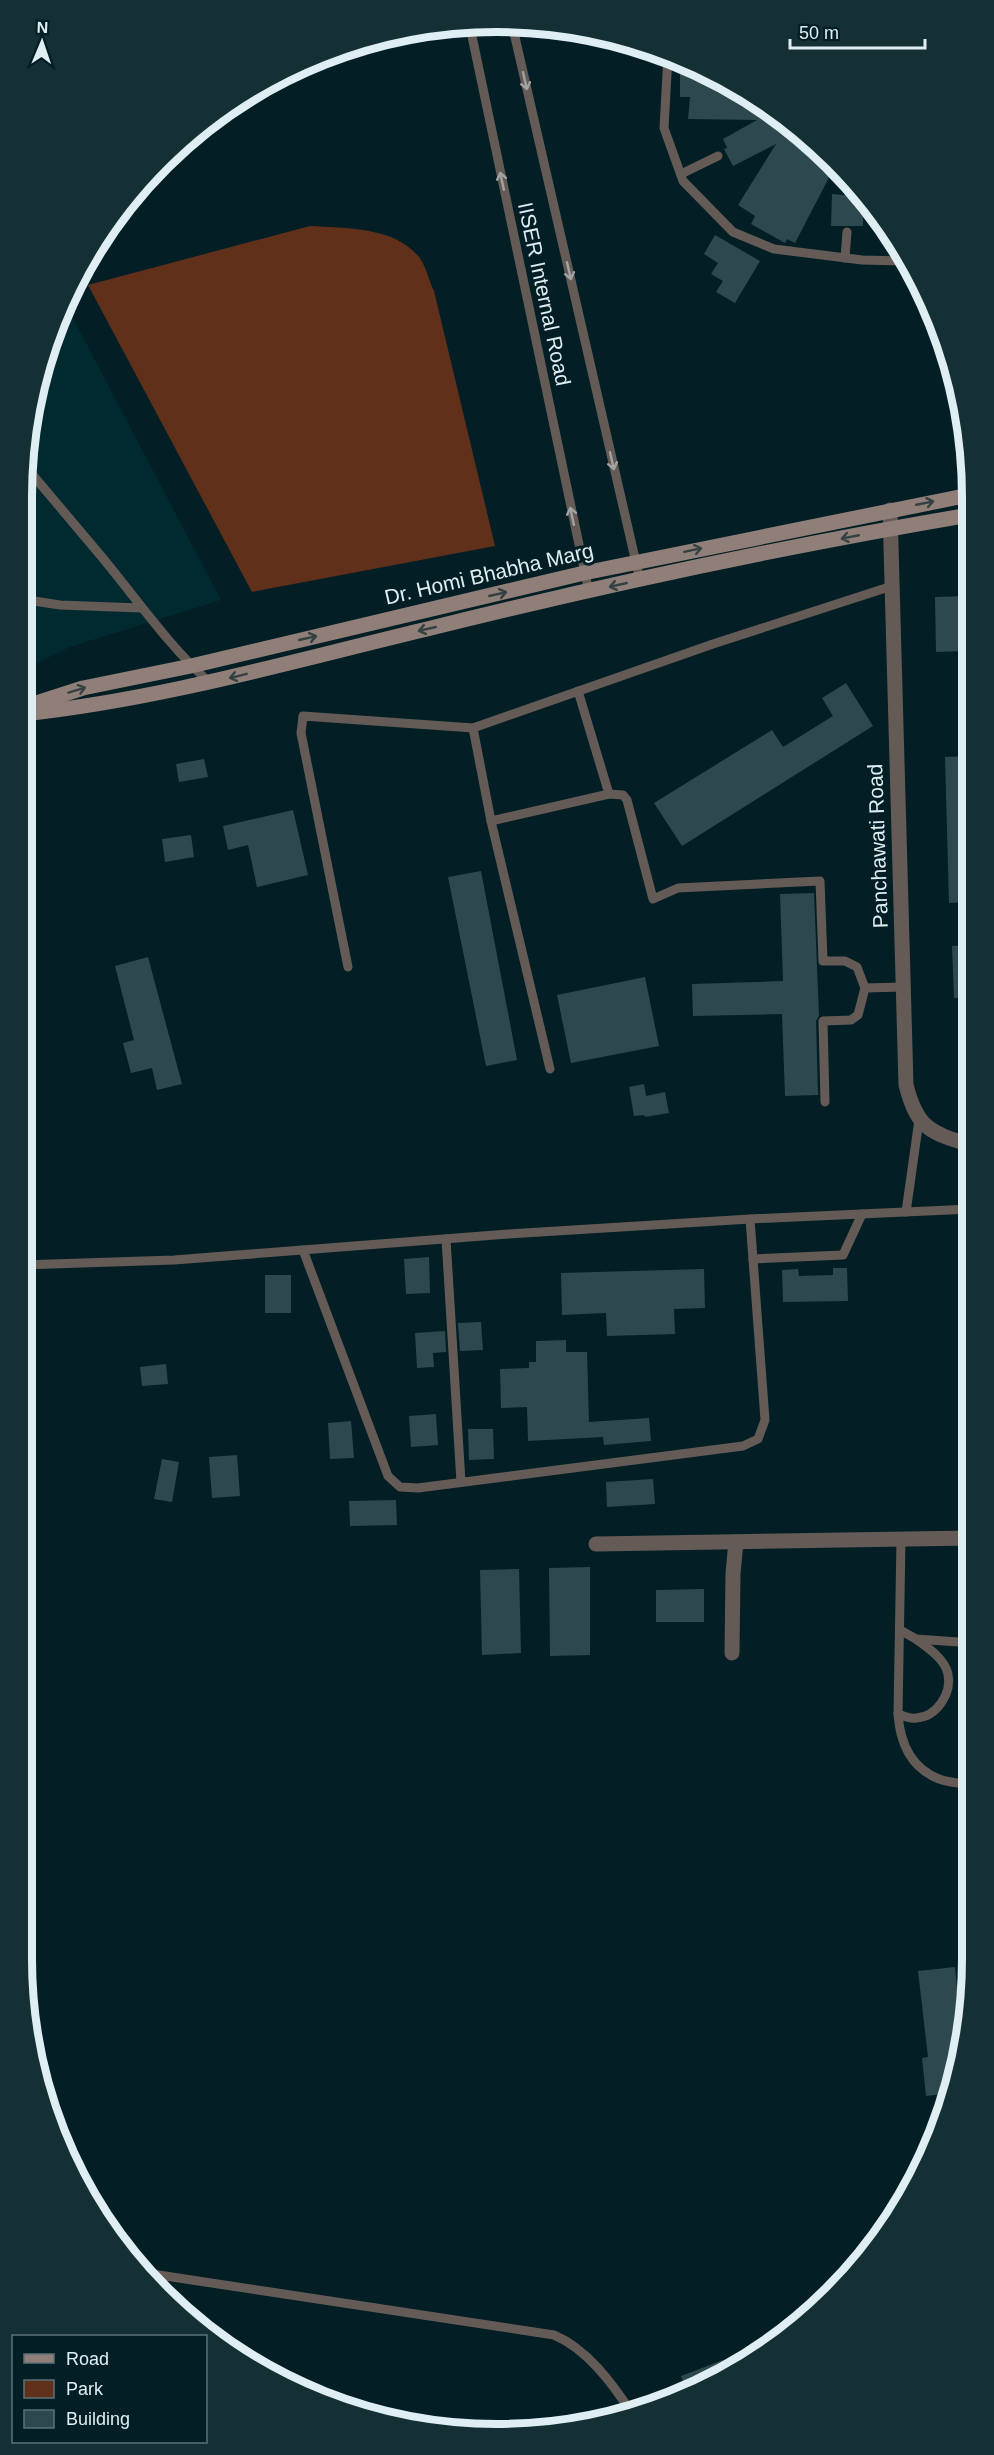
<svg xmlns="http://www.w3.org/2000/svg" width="994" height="2455" font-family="Helvetica,sans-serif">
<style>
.built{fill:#002930}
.green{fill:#60301a}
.building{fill:#2d494f}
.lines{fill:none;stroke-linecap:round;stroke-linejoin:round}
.service{stroke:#655b56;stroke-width:9}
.minor{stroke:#655b56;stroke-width:15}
.secondary{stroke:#907f78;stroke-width:15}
.oneway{stroke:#a2a4a4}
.oneway2{stroke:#344142}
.labels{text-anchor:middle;stroke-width:6;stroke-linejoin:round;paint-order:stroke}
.street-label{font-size:21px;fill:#deeef2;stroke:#031f25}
.rim{fill:none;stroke:#deeef2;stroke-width:8}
</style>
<rect width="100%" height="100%" fill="#031f25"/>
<g class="built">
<path d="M65,303L221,600L70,647L21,671V497L46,344Z"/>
<path d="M21,1476L27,1541H21Z"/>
</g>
<path class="green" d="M310,226C346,228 395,227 419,257C426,266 429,281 434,291L495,546L252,592L88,285Z"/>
<g class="building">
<path d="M688,65L762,101L835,166L795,243L787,239L785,243L751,224L755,216L738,205L776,144L733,166L724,149L727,148L723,139L757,120L688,119L690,97H680V71H688Z"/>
<path d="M832,194L855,196L854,207L863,203V226H831Z"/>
<path d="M715,235L760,261L735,303L716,292L723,281L711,274L718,263L704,254Z"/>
<path d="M969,596V651L936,652L935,597Z"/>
<path d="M846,683L873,726L682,846L654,803L772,730L783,747L833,716L822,698Z"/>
<path d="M970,756V902L949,903L945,757Z"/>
<path d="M204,759L208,777L179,782L176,764Z"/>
<path d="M293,810L308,875L257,887L248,845L228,850L223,826Z"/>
<path d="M191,835L194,857L165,862L162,839Z"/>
<path d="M481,871L517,1060L486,1066L448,877Z"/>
<path d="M814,893L819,1016L816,1021L818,1095L785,1096L782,1014L693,1016L692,984L783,981L780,894Z"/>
<path d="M970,945V997L954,998L952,946Z"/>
<path d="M148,957L182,1084L157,1090L152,1068L131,1073L123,1043L134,1040L115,966Z"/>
<path d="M645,977L659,1046L571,1063L557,995Z"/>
<path d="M644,1084L646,1096L665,1092L669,1113L645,1117L644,1115L634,1116L629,1087Z"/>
<path d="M429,1257L430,1293L406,1294L404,1259Z"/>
<path d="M833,1268H847L848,1301L783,1302L782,1270L798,1269L799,1276L833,1275Z"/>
<path d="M704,1269L705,1308L674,1309L675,1334L607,1336L606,1313L562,1315L561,1273Z"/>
<rect x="265" y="1275" width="26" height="38"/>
<path d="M481,1322L483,1350L460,1351L458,1323Z"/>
<path d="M445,1331L446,1352L433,1353L434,1367L417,1368L415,1333Z"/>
<path d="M566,1340V1352H587L589,1422L649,1418L651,1441L604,1445L603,1437L528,1441L527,1407L501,1408L500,1369L529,1368V1362H536V1341Z"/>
<path d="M166,1364L168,1384L142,1386L140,1367Z"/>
<path d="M436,1414L438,1445L411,1447L409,1416Z"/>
<path d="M351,1421L354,1458L330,1459L328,1423Z"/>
<path d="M468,1429H493L494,1459L469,1460Z"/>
<path d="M237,1455L240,1496L212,1498L209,1457Z"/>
<path d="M162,1459L179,1462L172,1502L154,1499Z"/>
<path d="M653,1479L655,1504L607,1507L606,1482Z"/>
<path d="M396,1500L397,1525L350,1526L349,1501Z"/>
<path d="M590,1567V1655L550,1656L549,1568Z"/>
<path d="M519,1569L521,1653L482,1655L480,1570Z"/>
<path d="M704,1589V1622H656V1590Z"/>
<path d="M955,1967L961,2028L951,2093L926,2096L922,2058L928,2057L918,1971Z"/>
<path d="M723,2360L727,2372L694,2390L693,2387L686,2390L681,2376Z"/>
</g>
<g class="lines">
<g class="service">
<path d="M469,22L589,592"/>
<path d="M512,24L640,580"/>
<path d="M668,55L664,128L683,181L733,232L774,249L862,260L903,261"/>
<path d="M681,174L718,156"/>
<path d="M845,258L847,232"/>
<path d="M26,467C51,497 76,526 101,556C136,598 168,645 209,682"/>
<path d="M21,599L60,605L141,608"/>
<path d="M609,794L623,795L627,800L653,899L678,888L820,881L823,961H845L857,967L865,988L858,1015L851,1020L823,1021L825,1102"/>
<path d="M491,821L609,794L578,691"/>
<path d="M348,967L301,733L303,716L473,728"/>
<path d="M865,988L903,987"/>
<path d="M550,1069L491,821L473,728L713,644L892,586"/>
<path d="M906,1212L919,1120"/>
<path d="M446,1239L461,1482"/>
<path d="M303,1250L388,1476L400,1487L418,1488L743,1446L758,1439L765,1420L750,1219"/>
<path d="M753,1259L843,1255L862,1214"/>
<path d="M21,1265L174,1260L508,1234L750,1219L971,1209"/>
<path d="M901,1539L898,1714C900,1743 911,1768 939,1779C949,1783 962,1783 973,1785"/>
<path d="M900,1630L916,1639L972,1643"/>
<path d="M898,1714C903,1716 911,1719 916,1718C937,1717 952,1693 948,1674C945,1659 927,1647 916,1639"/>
<path d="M139,2272L554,2335C587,2349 612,2383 631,2412"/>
</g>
<g class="minor">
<path d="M890,510L906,1085C917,1128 930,1133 971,1145"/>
<path d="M596,1544L972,1538"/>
<path d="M732,1653L733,1573L736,1542"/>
</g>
<g class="secondary">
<path d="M21,708L83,688L191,666L584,573L969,495"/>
<path d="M24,714C162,699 289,662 423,630C603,585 786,546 969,515"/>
</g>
</g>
<defs><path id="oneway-shaft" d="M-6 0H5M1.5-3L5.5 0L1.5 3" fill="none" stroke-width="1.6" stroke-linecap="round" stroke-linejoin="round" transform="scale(1.5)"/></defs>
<g class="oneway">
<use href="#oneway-shaft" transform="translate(525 81) rotate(77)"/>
<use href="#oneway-shaft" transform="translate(502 181) rotate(-102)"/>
<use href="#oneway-shaft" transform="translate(569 271) rotate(77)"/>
<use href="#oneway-shaft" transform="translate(612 461) rotate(77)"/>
<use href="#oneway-shaft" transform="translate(572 516) rotate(-102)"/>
</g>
<g class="oneway2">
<use href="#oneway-shaft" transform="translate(925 503) rotate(-11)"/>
<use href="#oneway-shaft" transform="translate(850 537) rotate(169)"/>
<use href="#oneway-shaft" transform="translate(693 550) rotate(-12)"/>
<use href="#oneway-shaft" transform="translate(618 585) rotate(167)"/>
<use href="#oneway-shaft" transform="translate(498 594) rotate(-13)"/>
<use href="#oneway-shaft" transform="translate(427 629) rotate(167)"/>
<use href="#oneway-shaft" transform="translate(308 638) rotate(-13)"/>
<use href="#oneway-shaft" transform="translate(238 676) rotate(166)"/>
<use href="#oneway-shaft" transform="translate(77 690) rotate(-17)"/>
</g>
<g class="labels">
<g class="street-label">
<text transform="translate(544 294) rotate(78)" y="7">IISER Internal Road</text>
<text transform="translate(489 574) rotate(-13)" y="7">Dr. Homi Bhabha Marg</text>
<text transform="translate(878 846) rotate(-92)" y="7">Panchawati Road</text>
</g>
</g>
<path d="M0 0H994V2455H0ZM497 32H497A465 465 0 0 1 962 497V1959A465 465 0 0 1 497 2424H497A465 465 0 0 1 32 1959V497A465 465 0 0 1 497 32Z" fill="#153035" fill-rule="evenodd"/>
<path class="rim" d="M497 32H497A465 465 0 0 1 962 497V1959A465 465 0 0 1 497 2424H497A465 465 0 0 1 32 1959V497A465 465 0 0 1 497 32Z"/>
<rect x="12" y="2335" width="195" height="108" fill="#031f25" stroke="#5b7277" stroke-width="1.5"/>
<rect x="24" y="2354" width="30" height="9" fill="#907f78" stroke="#5b7277" stroke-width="1.5"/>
<text x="66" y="2365" font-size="18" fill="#deeef2">Road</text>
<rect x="24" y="2380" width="30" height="18" fill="#60301a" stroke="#5b7277" stroke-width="1.5"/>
<text x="66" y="2395" font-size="18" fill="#deeef2">Park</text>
<rect x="24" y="2410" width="30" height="18" fill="#2d494f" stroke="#5b7277" stroke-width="1.5"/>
<text x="66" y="2425" font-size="18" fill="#deeef2">Building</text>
<g transform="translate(42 42) rotate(2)" stroke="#031f25" stroke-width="4.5" paint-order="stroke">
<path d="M0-4.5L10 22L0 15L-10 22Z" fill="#deeef2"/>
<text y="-9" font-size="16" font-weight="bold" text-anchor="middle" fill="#deeef2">N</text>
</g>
<path d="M790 39v9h135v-9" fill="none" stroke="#deeef2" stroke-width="3"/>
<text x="799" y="39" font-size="18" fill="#deeef2" stroke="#031f25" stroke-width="4.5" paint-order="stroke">50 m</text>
</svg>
